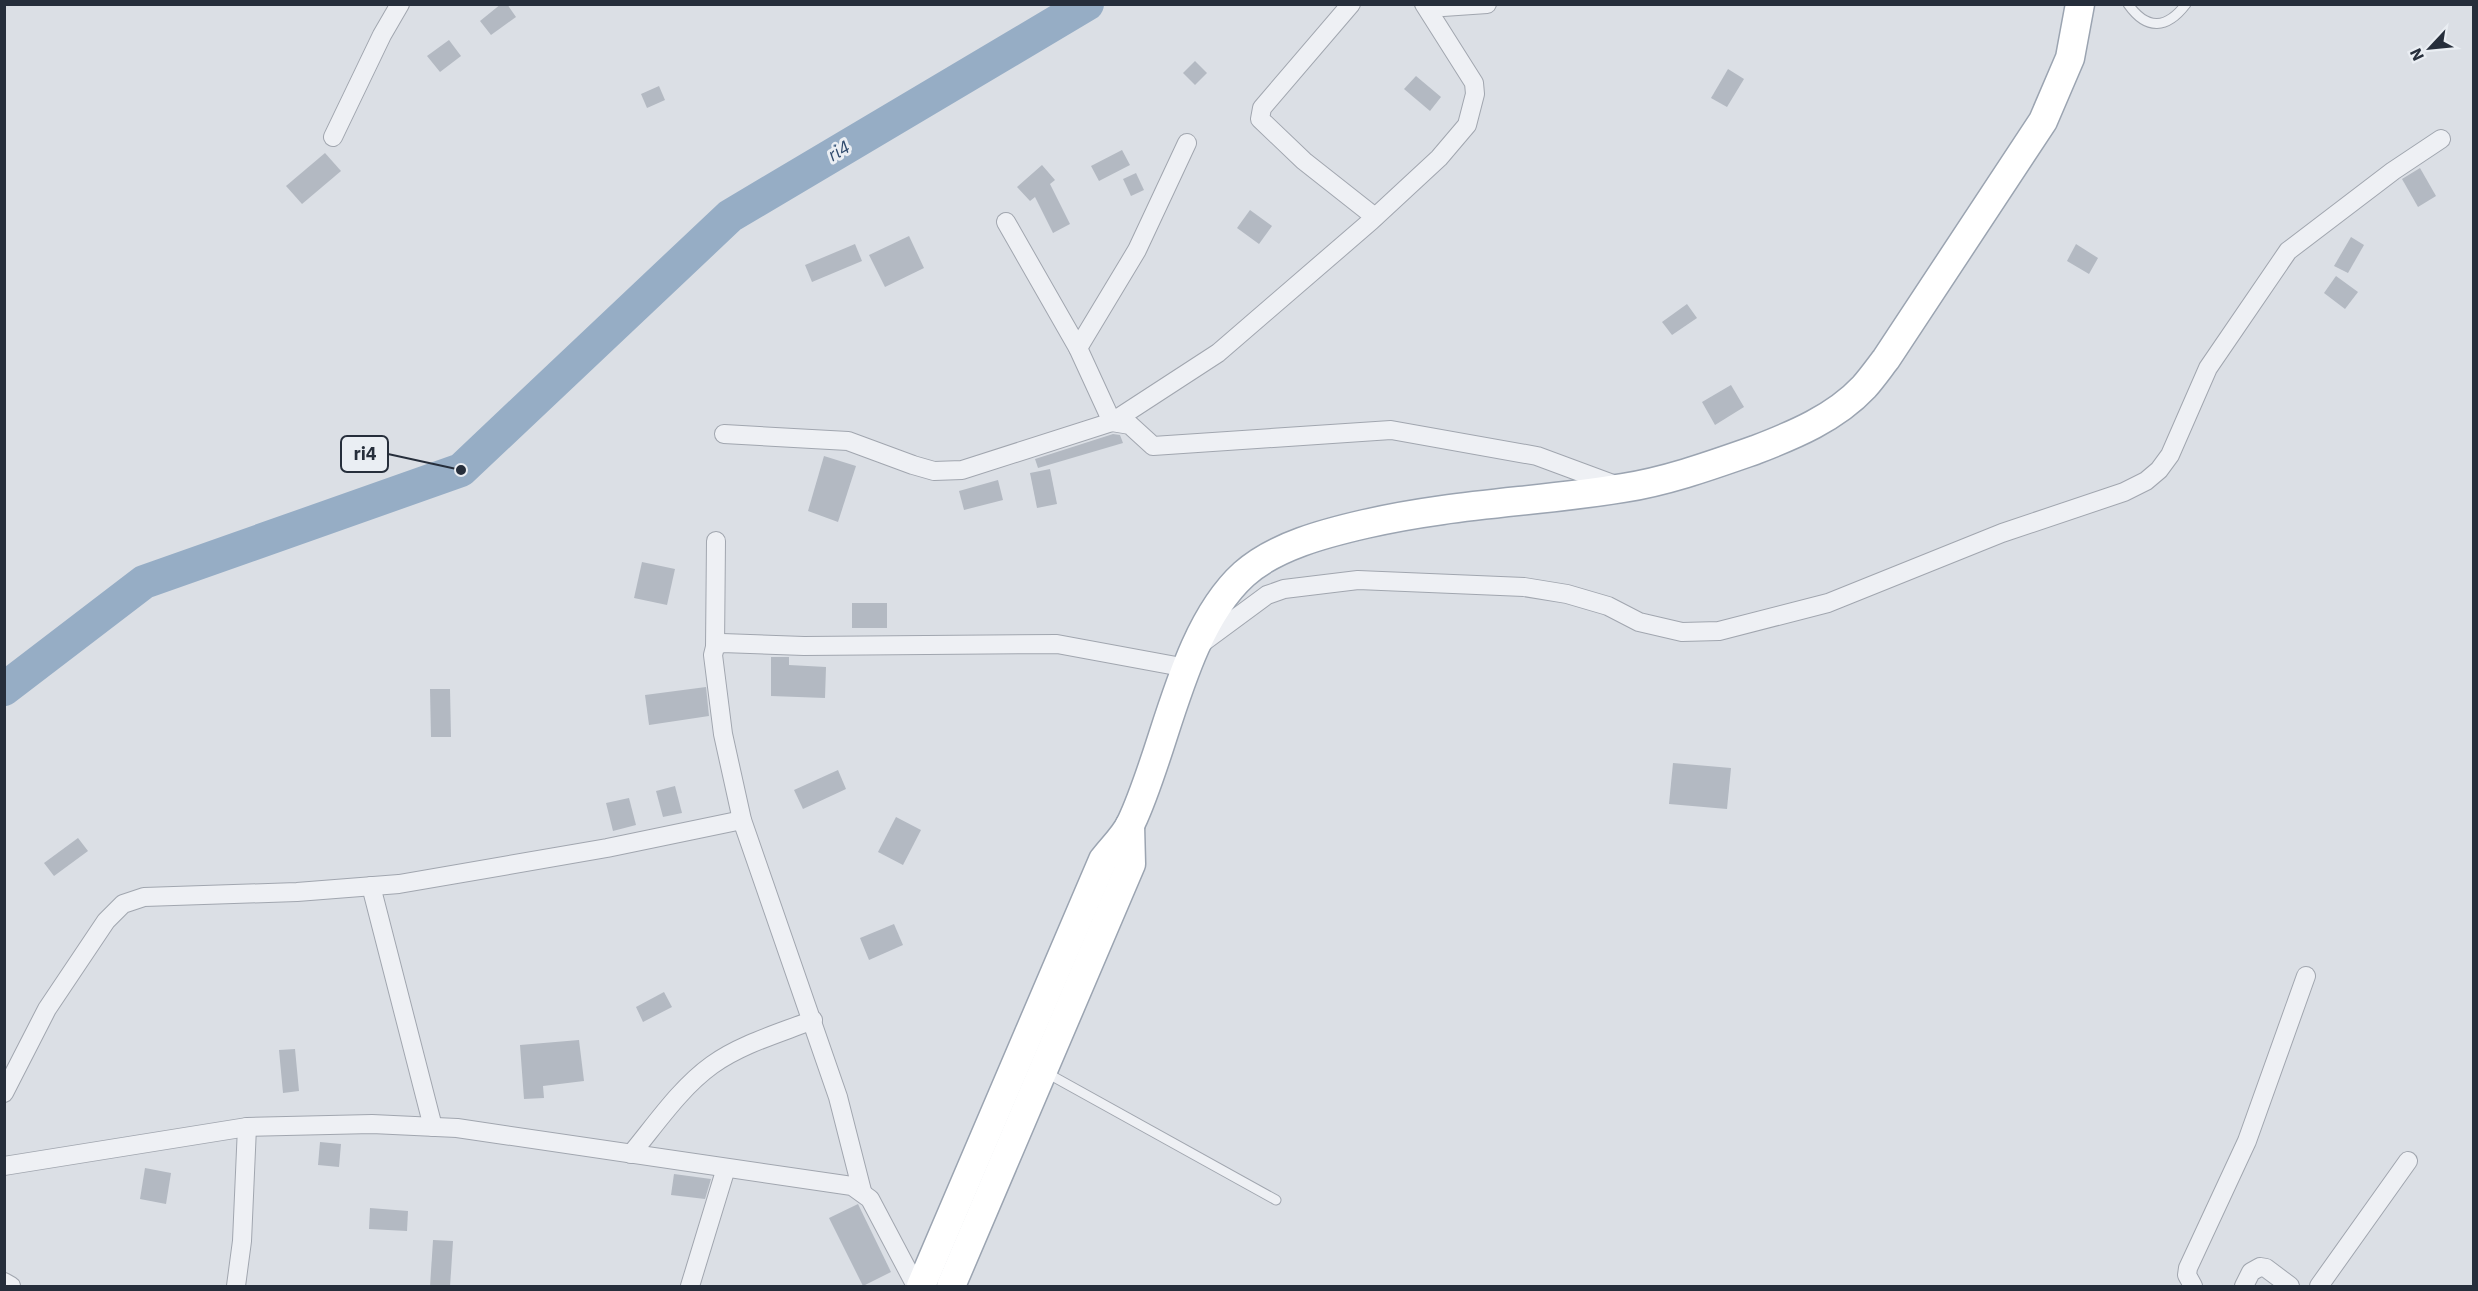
<svg xmlns="http://www.w3.org/2000/svg" width="2478" height="1291" font-family="'IBM Plex Sans',sans-serif">
<style>
.lines{fill:none;stroke-linecap:round;stroke-linejoin:round}
.river{stroke:#96adc5;stroke-width:34}
.building{fill:#b3b9c2}
.lane-casing{stroke:#a1a6af;stroke-width:11}
.street-casing{stroke:#a1a6af;stroke-width:20}
.primary-casing{stroke:#9ba4b1;stroke-width:31}
.lane{stroke:#eef0f4;stroke-width:9}
.street{stroke:#eef0f4;stroke-width:18}
.primary{stroke:#fff;stroke-width:28}
.labels{text-anchor:middle;stroke-width:6;stroke-linejoin:round;paint-order:stroke}
.water-label{font-size:18px;font-style:italic;fill:#314c6e;stroke:#eaeef3}
.leader{fill:none;stroke:#262e3b;stroke-width:2}
.callout-dot{fill:#262e3b;stroke:#eaeef3;stroke-width:2}
.callout{fill:#eaeef3;stroke:#262e3b;stroke-width:2}
.callout-label{font-size:18px;text-anchor:middle;font-weight:bold;fill:#262e3b}
</style>
<rect width="100%" height="100%" fill="#dbdfe5"/>
<g class="lines">
<path class="river" d="M4,689L144,582L461,470L730,216L1087,4"/>
</g>
<g class="building">
<path d="M501,4H507L516,17L491,35L480,21Z"/>
<path d="M449,40L461,56L440,72L427,56Z"/>
<path d="M1195,61L1207,73L1195,85L1183,73Z"/>
<path d="M1728,69L1744,79L1727,107L1711,98Z"/>
<path d="M1416,76L1441,97L1430,111L1404,89Z"/>
<path d="M659,86L665,100L647,108L641,94Z"/>
<path d="M1122,150L1130,165L1099,181L1091,166Z"/>
<path d="M325,153L341,171L302,204L286,186Z"/>
<path d="M1042,165L1055,180L1050,184L1070,224L1053,233L1035,197L1030,201L1017,187Z"/>
<path d="M2420,168L2436,196L2418,207L2402,179Z"/>
<path d="M1136,173L1144,190L1131,196L1123,179Z"/>
<path d="M1250,210L1272,226L1259,244L1237,228Z"/>
<path d="M909,236L924,268L885,287L869,255Z"/>
<path d="M2351,237L2364,245L2348,273L2334,266Z"/>
<path d="M855,244L862,261L812,282L805,265Z"/>
<path d="M2076,244L2098,258L2089,274L2067,261Z"/>
<path d="M2336,276L2358,292L2345,309L2324,293Z"/>
<path d="M1687,304L1697,318L1672,335L1662,322Z"/>
<path d="M1731,385L1744,407L1715,425L1702,402Z"/>
<path d="M1113,434L1120,435L1123,443L1038,468L1035,459Z"/>
<path d="M824,456L856,466L838,522L808,511Z"/>
<path d="M1050,469L1057,504L1037,508L1030,473Z"/>
<path d="M998,480L1003,500L964,510L959,491Z"/>
<path d="M642,562L675,569L667,605L634,598Z"/>
<rect x="852" y="603" width="35" height="25"/>
<path d="M771,657H789V665L826,667L825,698L771,696Z"/>
<path d="M706,687L709,716L649,725L645,695Z"/>
<path d="M430,689H450L451,737H431Z"/>
<path d="M1673,763L1731,768L1727,809L1669,804Z"/>
<path d="M838,770L846,789L803,809L794,790Z"/>
<path d="M675,786L682,813L663,817L656,791Z"/>
<path d="M629,798L636,825L613,831L606,803Z"/>
<path d="M896,817L921,830L903,865L878,852Z"/>
<path d="M78,838L88,851L54,876L44,863Z"/>
<path d="M894,924L903,945L869,960L860,938Z"/>
<path d="M664,992L672,1007L643,1022L636,1007Z"/>
<path d="M579,1040L584,1081L543,1086L544,1098L524,1099L520,1045Z"/>
<path d="M295,1049L299,1091L283,1093L279,1050Z"/>
<path d="M320,1142L341,1144L339,1167L318,1165Z"/>
<path d="M145,1168L171,1173L166,1204L140,1199Z"/>
<path d="M674,1174L711,1179L705,1199L671,1195Z"/>
<path d="M858,1204L891,1272L863,1286L829,1218Z"/>
<path d="M370,1208L408,1211L407,1231L369,1229Z"/>
<path d="M433,1240L453,1241L450,1287H430Z"/>
</g>
<g class="lines">
<defs>
<g id="lane">
<path d="M2128,4C2147,31 2167,29 2186,4"/>
<path d="M1045,1072L1276,1200"/>
</g>
<g id="street">
<path d="M1351,4L1262,108L1260,119L1304,161L1375,217"/>
<path d="M1427,4L1443,7L1487,4"/>
<path d="M333,137L382,35L400,4"/>
<path d="M1006,222L1078,348L1112,422L1130,425L1153,446L1391,430L1537,456L1618,486"/>
<path d="M1078,348L1137,250L1187,143"/>
<path d="M724,434L848,441L913,465L934,471L962,470L1112,422L1218,353L1371,221L1439,158L1467,125L1475,94L1474,83L1424,4"/>
<path d="M1202,643L1267,595L1284,589L1358,580L1524,587L1567,594L1608,606L1639,622L1682,632L1719,631L1828,603L2002,533L2124,492L2146,481L2159,470L2170,455L2208,368L2288,251L2393,171L2441,139"/>
<path d="M715,647L716,541"/>
<path d="M371,886L433,1127"/>
<path d="M4,1093L47,1009L106,921L123,904L144,897L297,892L399,884L607,848L742,820"/>
<path d="M631,1154C656,1124 680,1088 712,1065C741,1044 780,1033 813,1020"/>
<path d="M4,1166L247,1127L372,1124L457,1128L852,1186L870,1199L916,1286"/>
<path d="M862,1191L838,1097L742,820L723,734L713,655L715,647L722,643L804,646L1057,644L1187,668"/>
<path d="M4,1282L11,1286"/>
<path d="M236,1286L242,1241L247,1127"/>
<path d="M690,1286L726,1168"/>
<path d="M2193,1286L2187,1275L2188,1268L2247,1141L2306,976"/>
<path d="M2244,1286L2251,1272L2260,1267L2266,1268L2290,1286"/>
<path d="M2319,1286L2408,1161"/>
</g>
<g id="primary">
<path d="M921,1286L1103,860C1112,848 1125,836 1131,823C1166,750 1182,630 1244,574C1275,546 1326,533 1365,524C1450,504 1537,502 1623,488C1668,481 1712,465 1755,450C1794,435 1835,418 1864,387C1872,378 1879,368 1886,359L2043,121L2070,58L2080,4"/>
<path d="M951,1286L1131,864L1130,825"/>
</g>
</defs>
<use href="#lane" class="lane-casing"/>
<use href="#street" class="street-casing"/>
<use href="#primary" class="primary-casing"/>
<use href="#lane" class="lane"/>
<use href="#street" class="street"/>
<use href="#primary" class="primary"/>
</g>
<g class="labels">
<g class="water-label">
<text transform="translate(839 151) rotate(-31)" y="6">ri4</text>
</g>
</g>
<path class="leader" d="M461 470L388 454"/>
<circle class="callout-dot" cx="461" cy="470" r="6"/>
<rect class="callout" x="341" y="436" width="47" height="36" rx="6"/>
<g class="callout-label">
<text x="365" y="460">ri4</text>
</g>
<rect width="2478" height="1291" fill="none" stroke="#262e3b" stroke-width="12"/>
<g transform="translate(2430 48) rotate(244)" stroke="#eaeef3" stroke-width="4.5" paint-order="stroke">
<path d="M0-4.5L10 22L0 15L-10 22Z" fill="#262e3b"/>
<text y="-9" font-size="16" font-weight="bold" text-anchor="middle" fill="#262e3b">N</text>
</g>
</svg>
